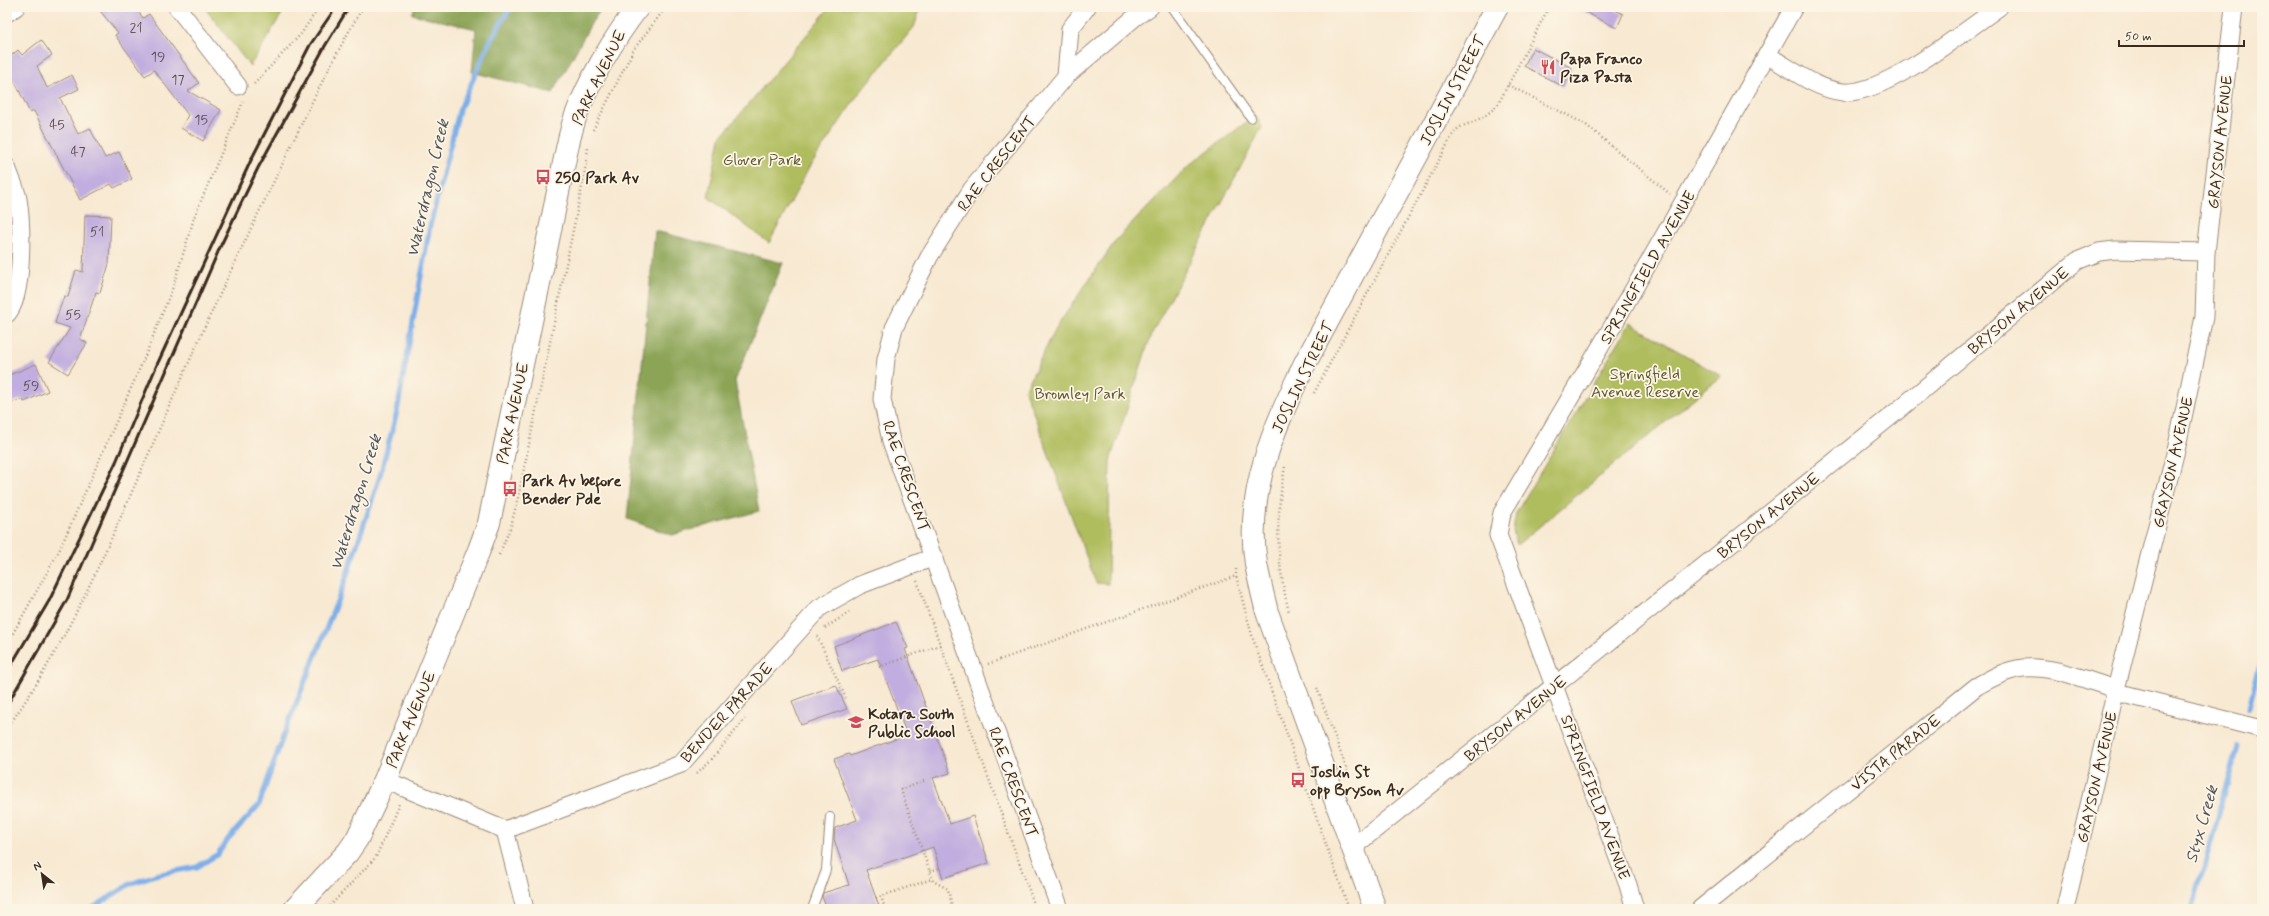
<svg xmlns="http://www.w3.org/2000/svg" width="2269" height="916" font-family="Mynerve,sans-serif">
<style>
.green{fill:#b0bd5f;stroke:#76743e}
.forest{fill:#8ca456;stroke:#64673a}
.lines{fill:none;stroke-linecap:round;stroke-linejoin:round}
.stream{stroke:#7eafe9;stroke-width:5}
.building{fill:#c1addf}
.lane-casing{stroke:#9a8a78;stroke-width:10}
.street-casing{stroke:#9a8a78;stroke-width:19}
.secondary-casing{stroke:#9a8a78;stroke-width:24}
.path{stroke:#9a8a78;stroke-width:2.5;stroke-dasharray:1 3;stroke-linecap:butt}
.lane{stroke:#fff;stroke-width:8}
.street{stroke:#fff;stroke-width:17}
.secondary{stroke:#fff;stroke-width:22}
.rail{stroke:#3b2a1e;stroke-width:3}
.labels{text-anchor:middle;stroke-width:3.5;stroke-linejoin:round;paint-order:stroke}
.number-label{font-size:14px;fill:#5c4b4e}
.poi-label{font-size:16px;font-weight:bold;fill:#3b2a1e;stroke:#fcf5e5;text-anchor:start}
.street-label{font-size:16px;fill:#3b2a1e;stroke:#fcf5e5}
.park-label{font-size:16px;fill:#5e5632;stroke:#fcf5e5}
.water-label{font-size:17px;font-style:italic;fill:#4f525b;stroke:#fcf5e5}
</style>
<rect width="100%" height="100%" fill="#fcf5e5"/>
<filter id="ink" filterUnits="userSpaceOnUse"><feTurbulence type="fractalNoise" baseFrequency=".025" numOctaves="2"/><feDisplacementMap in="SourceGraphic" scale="8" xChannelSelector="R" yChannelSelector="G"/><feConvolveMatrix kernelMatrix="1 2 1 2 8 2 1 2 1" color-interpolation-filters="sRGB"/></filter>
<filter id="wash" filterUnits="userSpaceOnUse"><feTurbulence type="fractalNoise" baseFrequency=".012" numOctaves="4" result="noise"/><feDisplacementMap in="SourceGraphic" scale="16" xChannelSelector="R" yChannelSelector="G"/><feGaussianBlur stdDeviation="0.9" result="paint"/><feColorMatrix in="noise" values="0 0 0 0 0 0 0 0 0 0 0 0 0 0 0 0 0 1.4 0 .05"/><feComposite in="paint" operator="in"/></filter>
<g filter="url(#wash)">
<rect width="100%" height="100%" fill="#f8e9d2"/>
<g class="green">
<path d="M204,7H286L250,66Z"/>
<path d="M830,7H921L914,27L858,95L810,166L769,243L708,197L720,138Z"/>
<path d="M1256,115L1262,127L1151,335L1110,461L1108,584L1096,583L1025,390L1056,328L1116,240L1189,165Z"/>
<path d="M1630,323L1721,376L1517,545L1513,531L1516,513Z"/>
</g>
<g class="forest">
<path d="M415,7H603L592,22L553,93L472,72L476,29L412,14Z"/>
<path d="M655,231L783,263L735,381L759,511L672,535L627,519Z"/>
</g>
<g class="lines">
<g class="stream">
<path d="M2249,708L2262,655"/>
<path d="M91,909L130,884L155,875L197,867L218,854L228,839L259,805L284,734L344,584L379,479L397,412L430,226L459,111L491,39L511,7"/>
<path d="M2192,909L2238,747"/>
</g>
</g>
<g id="blocks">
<g class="building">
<path d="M97,7H135L143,18L149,14L199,83L188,91L221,110L203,141L181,128L188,115L154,70L145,76L115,35L118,33Z"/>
<path d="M1575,7H1609L1623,14L1617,28Z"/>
<path d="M41,40L52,55L37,66L47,88L72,75L79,89L60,98L78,134L90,128L105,158L119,152L132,179L114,188L111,184L80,200L34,111L30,113L16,84L7,73V59L18,50L22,55Z"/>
<path d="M1533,48L1572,68L1564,87L1524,66Z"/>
<path d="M85,215L111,216L109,264L100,293L96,292L80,339L87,343L68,374L49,362L70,328L55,323L64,296L68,297L76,270L83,272Z"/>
<path d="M36,364L48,391L24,402L23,399L7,404V376Z"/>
<path d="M896,622L908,648L905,649L950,773L933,778L950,824L973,816L989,863L943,878L933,847L866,870L880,909H827L822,897L823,893L849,885L834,839L835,828L857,820L834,759L849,754L850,756L907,735L878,659L842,671L834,646Z"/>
<path d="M836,685L847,709L801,725L792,701Z"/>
</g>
</g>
</g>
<g filter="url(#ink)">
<use href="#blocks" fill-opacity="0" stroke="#9a8a78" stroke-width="1"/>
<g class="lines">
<defs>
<g id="lane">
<path d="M1172,7L1251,118"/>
<path d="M812,909L826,870L830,817"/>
</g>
<g id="street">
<path d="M177,7L238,86"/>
<path d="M7,13L16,7"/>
<path d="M1767,55C1790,68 1817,90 1843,92C1883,96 1965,31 1999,7"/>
<path d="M1066,76L1070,29L1087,7"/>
<path d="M7,167C10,177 16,188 18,199C22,223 24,297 7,314"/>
<path d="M2116,692L2262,729"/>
<path d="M385,780L505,830L681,764L819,608L860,585L934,557"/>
<path d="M505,830L525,909"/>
<path d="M1353,847L1896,412L2077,261L2099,252L2115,250L2206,252"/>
<path d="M1060,909L891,441L882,399L886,359L894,328L929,257L972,189L1066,76L1134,18L1150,7"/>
<path d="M1635,909L1628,885L1498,535L1502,513L1615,322L1794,7"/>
<path d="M1700,909L1977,686C1992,678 2006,670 2023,668C2053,665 2087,681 2116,689"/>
<path d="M2065,909L2116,689L2177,446L2204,317L2206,252L2234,7"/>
</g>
<g id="secondary">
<path d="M295,909L348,852L357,839L385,780L479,550L489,523L564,163C567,148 570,133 575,118C588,82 614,38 638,7"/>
<path d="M1375,909L1267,612C1263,596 1259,580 1256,564C1245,491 1274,429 1304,365L1497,7"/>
</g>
</defs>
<use href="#lane" class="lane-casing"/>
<use href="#street" class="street-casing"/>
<use href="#secondary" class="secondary-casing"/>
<g class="path">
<path d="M254,84L301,34L319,7"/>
<path d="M1508,85L1585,124L1670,194"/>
<path d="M593,130L634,49L666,7"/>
<path d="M1314,393L1453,134C1459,125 1468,125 1477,120C1486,116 1492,111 1498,104L1549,7"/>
<path d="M1285,467C1275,519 1276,560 1289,612"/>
<path d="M499,555L511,526L519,493L584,177L588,148"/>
<path d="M1236,569V576L1253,639L1349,909"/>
<path d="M917,581L1036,909"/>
<path d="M825,628L851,611"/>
<path d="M817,636L846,698"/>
<path d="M7,644L59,551L143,361L173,287L195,215L243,102"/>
<path d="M988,664L1236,576"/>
<path d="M879,667L940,645"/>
<path d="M1317,688L1348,773"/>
<path d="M7,728C69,642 110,541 153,444C193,351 235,260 280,169C306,114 332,59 363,7"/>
<path d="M697,773L712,759L745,719"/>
<path d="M924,781L901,790L933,881L948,889L952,906"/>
<path d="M930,871L940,868"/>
<path d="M881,896L885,909"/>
<path d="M876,898L932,879"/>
<path d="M327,909L376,857L399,804"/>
</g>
<use href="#lane" class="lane"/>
<use href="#street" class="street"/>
<use href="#secondary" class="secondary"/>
<g class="rail">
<path d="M7,672L49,601L116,462L156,367L252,158L310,45L336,7"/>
<path d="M7,705L67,600L221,245L258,168L325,46L349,7"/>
</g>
</g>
</g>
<defs>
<symbol id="restaurant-bare" viewBox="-9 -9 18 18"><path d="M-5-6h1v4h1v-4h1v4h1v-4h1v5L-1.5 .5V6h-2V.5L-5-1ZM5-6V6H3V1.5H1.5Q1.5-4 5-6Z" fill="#d1495b" stroke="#fcf5e5" stroke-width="2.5" paint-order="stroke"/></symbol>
<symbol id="bus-bare" viewBox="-9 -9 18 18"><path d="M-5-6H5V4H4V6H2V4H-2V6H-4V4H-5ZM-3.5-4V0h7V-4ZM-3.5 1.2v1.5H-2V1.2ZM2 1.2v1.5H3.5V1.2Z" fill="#d1495b" stroke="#fcf5e5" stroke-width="2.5" paint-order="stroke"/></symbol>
<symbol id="school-bare" viewBox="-9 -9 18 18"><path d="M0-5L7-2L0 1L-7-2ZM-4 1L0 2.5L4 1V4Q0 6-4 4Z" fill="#d1495b" stroke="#fcf5e5" stroke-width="2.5" paint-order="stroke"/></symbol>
</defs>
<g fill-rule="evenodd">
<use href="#restaurant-bare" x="1537" y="56" width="22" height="22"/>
<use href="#bus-bare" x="532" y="166" width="22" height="22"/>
<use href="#bus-bare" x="499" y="478" width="22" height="22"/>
<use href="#school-bare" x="845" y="711" width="22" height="22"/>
<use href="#bus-bare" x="1287" y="769" width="22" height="22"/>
</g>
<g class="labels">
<g class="number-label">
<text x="136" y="32">21</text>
<text x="158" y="61">19</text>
<text x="178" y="84">17</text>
<text x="201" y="124">15</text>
<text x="57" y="129">45</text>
<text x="78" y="156">47</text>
<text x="97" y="236">51</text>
<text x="73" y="319">55</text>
<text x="31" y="390">59</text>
</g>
<g class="poi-label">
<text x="1560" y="64">Papa Franco<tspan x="1560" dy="18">Piza Pasta</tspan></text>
<text x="555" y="183">250 Park Av</text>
<text x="522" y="486">Park Av before<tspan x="522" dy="18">Bender Pde</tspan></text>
<text x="868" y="719">Kotara South<tspan x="868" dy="18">Public School</tspan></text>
<text x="1310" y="777">Joslin St<tspan x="1310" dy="18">opp Bryson Av</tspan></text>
</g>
<g class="street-label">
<text transform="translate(598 77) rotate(-64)" y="6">PARK AVENUE</text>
<text transform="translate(1452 90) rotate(-62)" y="6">JOSLIN STREET</text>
<text transform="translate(2219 142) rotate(-84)" y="6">GRAYSON AVENUE</text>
<text transform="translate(996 163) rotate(-52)" y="6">RAE CRESCENT</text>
<text transform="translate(1647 267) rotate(-60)" y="6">SPRINGFIELD AVENUE</text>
<text transform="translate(2018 310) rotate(-40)" y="6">BRYSON AVENUE</text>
<text transform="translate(1302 377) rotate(-64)" y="6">JOSLIN STREET</text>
<text transform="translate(512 413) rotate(-78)" y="6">PARK AVENUE</text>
<text transform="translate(2172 462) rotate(-77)" y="6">GRAYSON AVENUE</text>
<text transform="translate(907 476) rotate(71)" y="6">RAE CRESCENT</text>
<text transform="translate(1768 515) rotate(-39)" y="6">BRYSON AVENUE</text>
<text transform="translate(726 712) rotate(-48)" y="6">BENDER PARADE</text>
<text transform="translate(1515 718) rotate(-39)" y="6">BRYSON AVENUE</text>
<text transform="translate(410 719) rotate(-67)" y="6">PARK AVENUE</text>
<text transform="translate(1895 752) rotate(-39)" y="6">VISTA PARADE</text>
<text transform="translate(2096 777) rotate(-77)" y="6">GRAYSON AVENUE</text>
<text transform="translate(1014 782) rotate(70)" y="6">RAE CRESCENT</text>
<text transform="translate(1596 797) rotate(70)" y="6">SPRINGFIELD AVENUE</text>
</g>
<g class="park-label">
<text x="762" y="165">Glover Park</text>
<text x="1645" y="379">Springfield<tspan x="1645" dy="18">Avenue Reserve</tspan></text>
<text x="1080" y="399">Bromley Park</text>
</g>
<g class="water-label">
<text transform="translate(427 188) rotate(-77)" y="6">Waterdragon Creek</text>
<text transform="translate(355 502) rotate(-73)" y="6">Waterdragon Creek</text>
<text transform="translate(2201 824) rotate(-74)" y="6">Styx Creek</text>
</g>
</g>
<rect width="2269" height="916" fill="none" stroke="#fcf5e5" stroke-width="24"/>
<g transform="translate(42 874) rotate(330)" stroke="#fcf5e5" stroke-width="3" paint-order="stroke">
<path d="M0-3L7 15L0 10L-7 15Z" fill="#3b2a1e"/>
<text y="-6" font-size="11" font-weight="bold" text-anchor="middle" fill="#3b2a1e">N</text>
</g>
<path d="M2119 40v6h125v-6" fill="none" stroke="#3b2a1e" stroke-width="2"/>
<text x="2125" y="40" font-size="12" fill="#3b2a1e" stroke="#fcf5e5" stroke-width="3" paint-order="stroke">50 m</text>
</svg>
